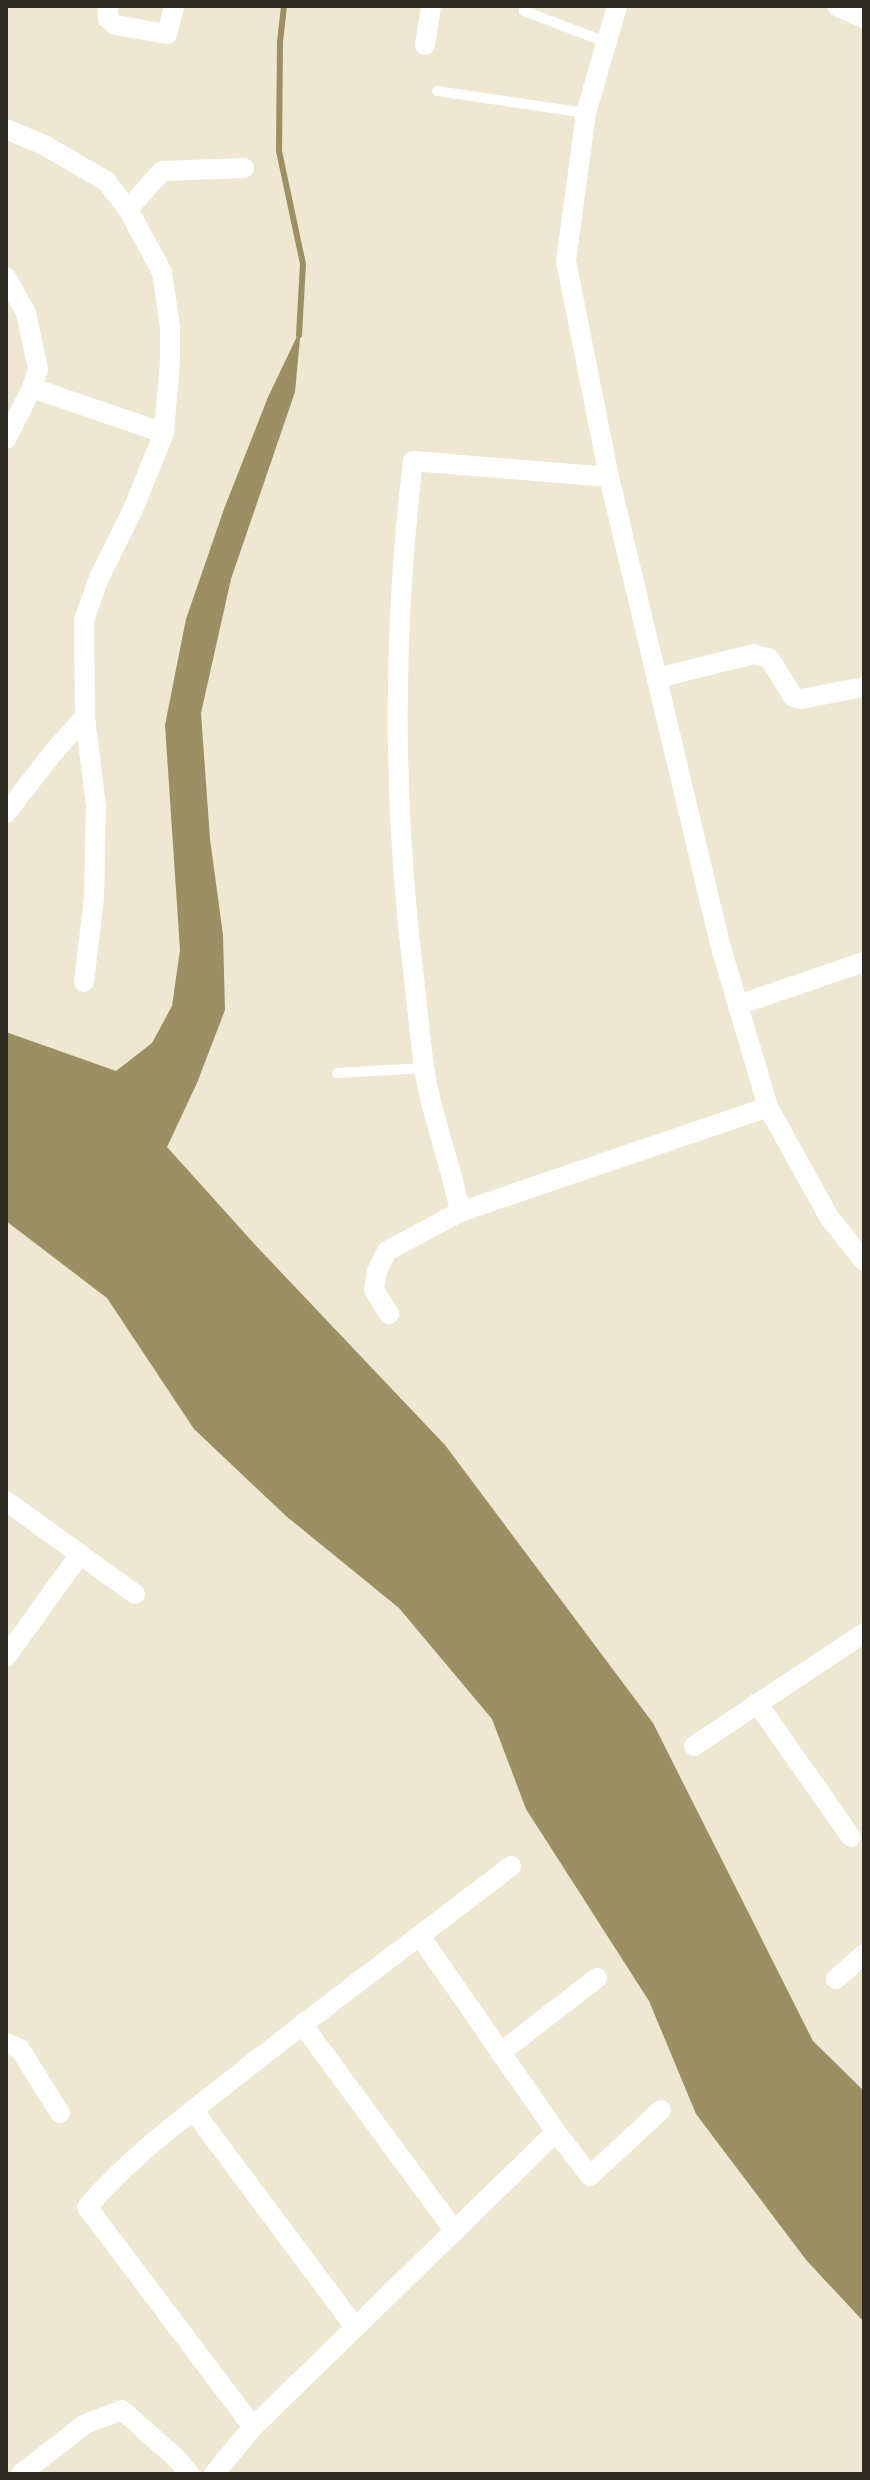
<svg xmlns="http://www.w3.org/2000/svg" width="870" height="2480" font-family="Poppins,sans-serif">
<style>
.water{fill:#9c8f63}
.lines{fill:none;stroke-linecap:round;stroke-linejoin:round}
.stream{stroke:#9c8f63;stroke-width:6}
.service{stroke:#fff;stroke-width:10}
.minor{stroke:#fff;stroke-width:20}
</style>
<rect width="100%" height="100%" fill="#eee7d1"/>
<path class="water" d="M301,328L295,392L231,579L201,713L210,839L223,935L225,1010L197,1083L167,1147L259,1249L445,1445L653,1723L813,2041L864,2091V2322L807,2261L696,2114L649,2001L526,1809L492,1719L399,1608L286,1516L194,1429L107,1298L6,1221V1032L116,1071L152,1043L172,1006L180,950L165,725L186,619L224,509L268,397Z"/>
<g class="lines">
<path class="stream" d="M284,6L280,42L279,151L303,264L299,335"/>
<g class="service">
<path d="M526,6L524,11L606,42"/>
<path d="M437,91L586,113"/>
<path d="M337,1073L425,1068"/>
</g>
<g class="minor">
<path d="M108,6V19L115,25L167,34L174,6"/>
<path d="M617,6L586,113L566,261L609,477L720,944L768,1107L829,1217L864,1261"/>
<path d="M837,6L864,18"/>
<path d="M425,45L431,6"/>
<path d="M6,129L44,145L106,181L128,209L162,272L170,327V362L164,433L134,507L99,578L84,620L85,717L96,806L94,898L84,982"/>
<path d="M128,209L162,171L244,168"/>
<path d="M6,277L26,313L38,369L32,388L6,439"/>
<path d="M32,388L164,433"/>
<path d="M657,678L754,654L770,659L793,697L801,699L864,687"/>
<path d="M6,813L56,749L85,717"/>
<path d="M738,1005L864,962"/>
<path d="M460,1212L768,1107"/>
<path d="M389,1314L374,1290L377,1271L387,1251L460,1212C452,1170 437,1130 428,1089C421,1056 419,1021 415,987C393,814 392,635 413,461L609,477"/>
<path d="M6,1501L135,1594"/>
<path d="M6,1657L80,1554"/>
<path d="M757,1703L851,1837"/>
<path d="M694,1746L864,1633"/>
<path d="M420,1936L556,2132L590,2176L661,2110"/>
<path d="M836,1979L864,1954"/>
<path d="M302,2024L454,2230"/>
<path d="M6,2043L20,2049L60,2113"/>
<path d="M500,2053L597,1978"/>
<path d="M193,2110L355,2327"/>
<path d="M253,2427L87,2207C129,2158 183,2118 234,2078C325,2006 419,1937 511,1866"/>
<path d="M21,2474L85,2424L122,2410L176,2458L190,2474"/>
<path d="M214,2474L253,2427L556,2132"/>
</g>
</g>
<rect width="870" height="2480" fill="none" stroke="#2c2a22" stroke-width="16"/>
</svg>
